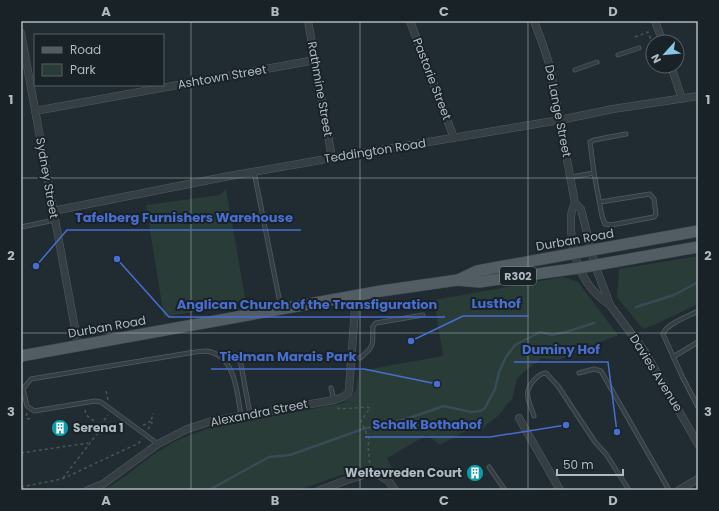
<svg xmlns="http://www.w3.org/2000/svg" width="719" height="511" font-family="Poppins,sans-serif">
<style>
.green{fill:#2a3c37}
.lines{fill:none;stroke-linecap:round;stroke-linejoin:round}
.stream{stroke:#364c57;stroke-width:2.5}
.service-casing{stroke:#515c61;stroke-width:5}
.minor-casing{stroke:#515c61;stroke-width:8}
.primary-casing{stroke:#3d474c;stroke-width:12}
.path{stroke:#465755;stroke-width:1.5;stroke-dasharray:3 3;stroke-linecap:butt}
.service{stroke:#343e43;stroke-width:3.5}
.minor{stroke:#343e43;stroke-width:7}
.primary{stroke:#525d63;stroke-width:11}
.grid{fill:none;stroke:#aeb9c0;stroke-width:1;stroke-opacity:0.55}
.labels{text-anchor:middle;stroke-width:4;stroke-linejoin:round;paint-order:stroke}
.shield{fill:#192227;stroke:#818c92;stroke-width:1}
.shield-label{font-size:11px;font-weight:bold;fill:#aeb9c0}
.street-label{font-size:12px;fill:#aeb9c0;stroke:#192227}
.poi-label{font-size:12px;font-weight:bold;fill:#aeb9c0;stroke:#192227;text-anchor:start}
.leader{fill:none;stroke:#486ed1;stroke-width:1.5}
.callout-dot{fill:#486ed1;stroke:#192227;stroke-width:1.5}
.callout-label{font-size:13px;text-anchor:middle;font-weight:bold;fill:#486ed1;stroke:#192227;stroke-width:4;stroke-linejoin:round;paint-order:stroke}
.neatline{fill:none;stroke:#aeb9c0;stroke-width:1.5}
.grid-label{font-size:13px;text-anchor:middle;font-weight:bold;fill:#aeb9c0}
</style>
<rect width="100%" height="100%" fill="#212c32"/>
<g class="green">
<path d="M226,189L246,303L164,317L146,205L220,195Z"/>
<path d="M698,256V304L656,324L643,329L617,297L619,269Z"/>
<path d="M563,277L578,282L618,335L558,360L542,358L535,363L517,378L512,400C506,403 504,409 500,414C493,421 488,422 481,431L477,425L440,445L427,435L387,458L392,468L385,471L377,468L363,467L299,490H103C126,479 144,459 167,446C180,438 195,433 210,428L344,403L356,390L359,371L443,356L434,300Z"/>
</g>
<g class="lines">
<g class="stream">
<path d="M636,307L674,295L698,282"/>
<path d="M209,490L269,457L290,455L363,429L406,419L444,406L471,412L480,411L485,408L495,389L499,372L506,357L515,345L540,332L552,335L566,332L594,323"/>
</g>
<defs>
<g id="service">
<path d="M618,55L639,48"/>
<path d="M575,70L597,62"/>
<path d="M254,172L281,308"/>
<path d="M594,173L590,142L594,140L626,134"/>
<path d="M571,177L594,173L602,216L605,224L611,225L654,217L656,214L654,199L650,194L600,202"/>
<path d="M21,227L55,220"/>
<path d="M698,311C689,316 666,324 663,334L682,376L698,407"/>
<path d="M239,354L250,414"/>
<path d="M343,357L360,358C376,345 372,345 373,326L376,323L423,315"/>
<path d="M673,357L698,342"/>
<path d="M579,373L594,369L601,371L669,490"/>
<path d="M331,388L334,400"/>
<path d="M534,416C529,401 522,392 535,379C538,376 541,373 546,373L558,386L595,442L606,454L629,490"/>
<path d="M158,444L101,402L95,401L34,411L27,406L23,389L31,379L189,353C195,352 201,351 207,351C236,356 237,393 241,416"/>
<path d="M489,467L505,490"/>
</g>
<g id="minor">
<path d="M308,21L332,158"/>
<path d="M410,21L454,138"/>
<path d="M534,21L543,45L550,67L575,203L581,209L595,265L610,305L645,352L698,444"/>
<path d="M655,21L663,42"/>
<path d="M21,33L78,345"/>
<path d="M671,66L682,99"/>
<path d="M35,111L315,60"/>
<path d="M575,203C570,213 571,218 571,230C573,260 584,288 610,305"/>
<path d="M53,211L224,177L332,158L560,120L613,109L698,96"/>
<path d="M519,418L560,490"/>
<path d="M88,490L103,484L158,444L187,429L212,421L334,400L343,397L348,393L349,390L356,295"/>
<path d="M320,490C333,486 363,472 375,474C384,476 391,483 395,490"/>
<path d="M679,490L698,479"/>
</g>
<g id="primary">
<path d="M458,280L477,271L504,266L698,231"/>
<path d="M21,356L381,291L458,280L479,282L579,268L698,247"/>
</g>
</defs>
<use href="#service" class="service-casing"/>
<use href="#minor" class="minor-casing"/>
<use href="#primary" class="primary-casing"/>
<g class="path">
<path d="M635,37L648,32L652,43"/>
<path d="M106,391L108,400"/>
<path d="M337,408L341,409L367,407L370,408L361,421L369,439L368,446L370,466"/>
<path d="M85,410L86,415L93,420L96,431"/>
<path d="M27,413L26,417L28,419L33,418"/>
<path d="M143,425L147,424L150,421"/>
<path d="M148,429L152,423L150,421L153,416V413"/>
<path d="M21,453L88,443"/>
<path d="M63,478L97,434L96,431L108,415"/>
<path d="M21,487L62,479L139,443L142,438"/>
</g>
<use href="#service" class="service"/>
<use href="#minor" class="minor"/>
<use href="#primary" class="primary"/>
</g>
<path class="grid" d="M191,21V490M360,21V490M528,21V490M21,178H698M21,333H698"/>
<defs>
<symbol id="building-disc" viewBox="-11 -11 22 22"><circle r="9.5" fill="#0f9aa8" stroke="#192227"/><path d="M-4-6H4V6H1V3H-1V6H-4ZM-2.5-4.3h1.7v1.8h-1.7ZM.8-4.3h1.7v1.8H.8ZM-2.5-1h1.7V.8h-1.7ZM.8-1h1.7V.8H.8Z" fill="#fff"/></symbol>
</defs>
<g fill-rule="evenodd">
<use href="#building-disc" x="50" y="418" width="20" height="20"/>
<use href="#building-disc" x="465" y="463" width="20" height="20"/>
</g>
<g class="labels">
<rect class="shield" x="500" y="267" width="36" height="18" rx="3"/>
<g class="shield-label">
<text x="518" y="280">R302</text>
</g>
<g class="street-label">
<text transform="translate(222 77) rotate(-10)" y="4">Ashtown Street</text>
<text transform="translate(432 79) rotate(69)" y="4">Pastorie Street</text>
<text transform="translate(320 89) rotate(80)" y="4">Rathmine Street</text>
<text transform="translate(558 111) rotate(79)" y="4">De Lange Street</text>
<text transform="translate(375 151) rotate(-9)" y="4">Teddington Road</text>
<text transform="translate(47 178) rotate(80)" y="4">Sydney Street</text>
<text transform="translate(575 240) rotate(-10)" y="4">Durban Road</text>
<text transform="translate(107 327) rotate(-10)" y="4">Durban Road</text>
<text transform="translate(656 373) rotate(58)" y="4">Davies Avenue</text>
<text transform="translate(259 413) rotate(-11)" y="4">Alexandra Street</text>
</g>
<g class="poi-label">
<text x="73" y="432">Serena 1</text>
<text x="462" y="477" text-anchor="end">Weltevreden Court</text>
</g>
</g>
<path class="leader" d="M36 266L67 230H301M411 341L463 316H529M117 259L169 317H445M617 432L608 362H514M437 384L364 369H211M566 425L490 437H365"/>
<g class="callout-dot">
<circle cx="36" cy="266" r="4"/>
<circle cx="411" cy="341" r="4"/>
<circle cx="117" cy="259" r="4"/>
<circle cx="617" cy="432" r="4"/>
<circle cx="437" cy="384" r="4"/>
<circle cx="566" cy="425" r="4"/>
</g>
<g class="callout-label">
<text x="184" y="222">Tafelberg Furnishers Warehouse</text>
<text x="496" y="308">Lusthof</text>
<text x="307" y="309">Anglican Church of the Transfiguration</text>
<text x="561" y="354">Duminy Hof</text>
<text x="288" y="361">Tielman Marais Park</text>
<text x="427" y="429">Schalk Bothahof</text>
</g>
<rect width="719" height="511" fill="none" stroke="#192227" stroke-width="44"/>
<rect x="34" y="34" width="130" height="52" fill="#192227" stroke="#555e64"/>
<rect x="42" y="47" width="20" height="6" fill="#525d63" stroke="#555e64"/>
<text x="70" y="54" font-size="12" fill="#aeb9c0">Road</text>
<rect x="42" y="64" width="20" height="12" fill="#2a3c37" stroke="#555e64"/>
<text x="70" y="74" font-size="12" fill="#aeb9c0">Park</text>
<g transform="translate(665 54) rotate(243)"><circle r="19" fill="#192227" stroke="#555e64"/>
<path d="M0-3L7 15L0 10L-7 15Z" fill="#8ac5e9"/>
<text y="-6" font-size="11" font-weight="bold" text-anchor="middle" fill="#aeb9c0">N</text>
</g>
<path d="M557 469v6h66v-6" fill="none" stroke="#aeb9c0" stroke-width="2"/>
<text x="563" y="469" font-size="12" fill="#aeb9c0" stroke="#192227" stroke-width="3" paint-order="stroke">50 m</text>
<rect x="22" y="22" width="675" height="467" class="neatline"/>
<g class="grid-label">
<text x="106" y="16">A</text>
<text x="275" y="16">B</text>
<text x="444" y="16">C</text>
<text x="613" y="16">D</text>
<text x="11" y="104">1</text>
<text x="708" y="104">1</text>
<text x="11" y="260">2</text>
<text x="708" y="260">2</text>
<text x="11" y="416">3</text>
<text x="708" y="416">3</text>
<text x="106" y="505">A</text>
<text x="275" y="505">B</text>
<text x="444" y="505">C</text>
<text x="613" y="505">D</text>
</g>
</svg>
